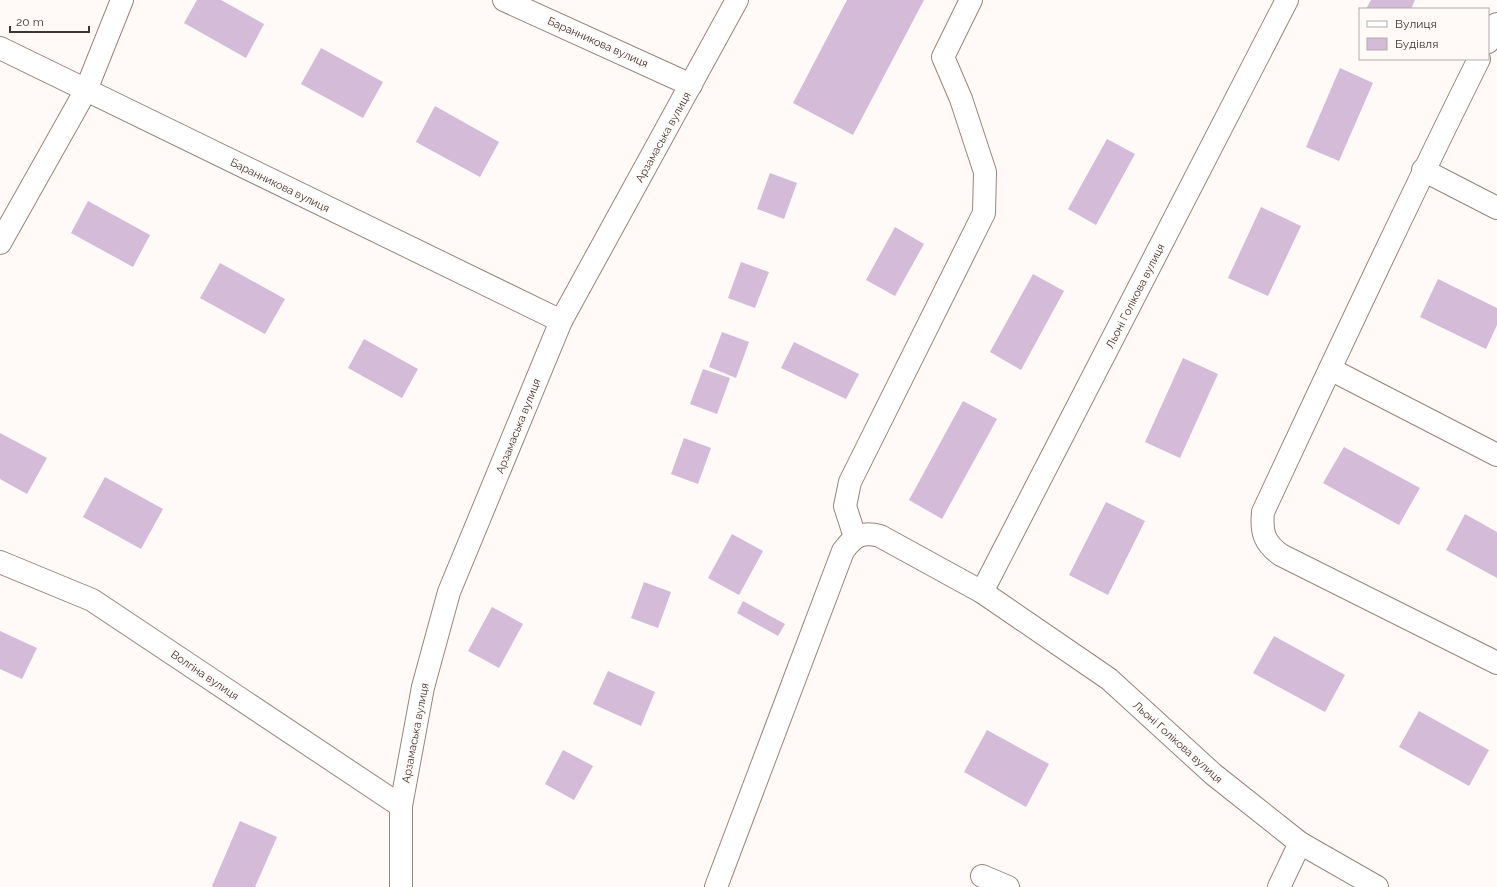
<svg xmlns="http://www.w3.org/2000/svg" width="1497" height="887" font-family="Raleway,sans-serif">
<style>
.building{fill:#d4bbd7}
.lines{fill:none;stroke-linecap:round;stroke-linejoin:round}
.minor-casing{stroke:#99847c;stroke-width:24}
.minor{stroke:#fff;stroke-width:22}
.labels{text-anchor:middle;stroke-width:4;stroke-linejoin:round;paint-order:stroke}
.street-label{font-size:11px;fill:#3e3532;stroke:#fffaf8}
</style>
<rect width="100%" height="100%" fill="#fffaf8"/>
<g class="building">
<path d="M197,0H221L264,24L246,58L184,23Z"/>
<path d="M847,0H924L853,135L793,103Z"/>
<path d="M1371,0H1415L1411,9H1366Z"/>
<path d="M321,48L383,82L363,118L301,84Z"/>
<path d="M1340,68L1373,83L1339,161L1306,147Z"/>
<path d="M435,106L499,142L480,177L416,142Z"/>
<path d="M1107,139L1135,154L1096,225L1068,209Z"/>
<path d="M770,173L797,183L784,219L757,209Z"/>
<path d="M88,201L150,235L133,267L71,233Z"/>
<path d="M1261,207L1301,226L1268,296L1228,278Z"/>
<path d="M895,227L924,244L895,296L866,280Z"/>
<path d="M741,262L769,272L755,308L728,298Z"/>
<path d="M220,263L285,299L265,334L200,298Z"/>
<path d="M1033,274L1064,291L1021,370L990,352Z"/>
<path d="M1438,279L1497,308V325L1486,349L1420,317Z"/>
<path d="M722,332L749,342L736,378L709,367Z"/>
<path d="M364,339L418,369L402,398L348,368Z"/>
<path d="M794,342L859,374L846,399L781,368Z"/>
<path d="M1183,358L1218,374L1180,458L1145,442Z"/>
<path d="M703,369L730,378L717,414L690,404Z"/>
<path d="M963,401L997,419L942,519L909,500Z"/>
<path d="M0,433L47,458L27,494L0,479Z"/>
<path d="M684,438L711,448L698,484L671,474Z"/>
<path d="M1344,447L1420,488L1399,525L1323,483Z"/>
<path d="M105,477L163,509L141,549L83,517Z"/>
<path d="M1106,502L1145,521L1108,595L1069,575Z"/>
<path d="M1465,514L1497,532V578L1446,550Z"/>
<path d="M732,534L763,551L739,595L708,578Z"/>
<path d="M644,582L671,592L658,628L631,618Z"/>
<path d="M743,601L785,624L778,636L737,613Z"/>
<path d="M492,607L523,624L499,668L468,651Z"/>
<path d="M0,631L37,648L22,679L0,669Z"/>
<path d="M1274,636L1345,675L1325,712L1253,673Z"/>
<path d="M608,671L655,692L641,726L593,704Z"/>
<path d="M1419,711L1489,750L1469,786L1399,747Z"/>
<path d="M987,730L1049,764L1026,807L964,772Z"/>
<path d="M563,750L593,766L574,800L545,784Z"/>
<path d="M240,821L277,837L255,887H214L212,886Z"/>
</g>
<g class="lines">
<defs>
<g id="minor">
<path d="M504,0L691,85"/>
<path d="M1488,42L1497,24"/>
<path d="M0,48L561,321"/>
<path d="M1479,59C1404,209 1334,360 1263,512C1261,532 1264,543 1281,555L1497,663"/>
<path d="M1423,170L1497,208"/>
<path d="M0,243L86,90L122,0"/>
<path d="M1330,369L1497,455"/>
<path d="M855,537L845,506L850,482L984,213L985,172L961,99L943,57L971,0"/>
<path d="M0,562L92,600L401,806"/>
<path d="M982,592L1287,0"/>
<path d="M982,876L1008,887"/>
<path d="M401,887V806L423,687L449,592L561,321L737,0"/>
<path d="M716,887L843,551C854,536 862,531 880,536L982,592L1109,679L1213,774L1300,843L1377,887"/>
<path d="M1279,887L1300,843"/>
</g>
</defs>
<use href="#minor" class="minor-casing"/>
<use href="#minor" class="minor"/>
</g>
<g class="labels">
<g class="street-label">
<text transform="translate(598 42) rotate(24)" y="4">Баранникова вулиця</text>
<text transform="translate(663 137) rotate(-61)" y="4">Арзамаська вулиця</text>
<text transform="translate(280 185) rotate(26)" y="4">Баранникова вулиця</text>
<text transform="translate(1135 296) rotate(-63)" y="4">Льоні Голікова вулиця</text>
<text transform="translate(518 426) rotate(-68)" y="4">Арзамаська вулиця</text>
<text transform="translate(205 675) rotate(34)" y="4">Волгіна вулиця</text>
<text transform="translate(415 733) rotate(-79)" y="4">Арзамаська вулиця</text>
<text transform="translate(1178 742) rotate(42)" y="4">Льоні Голікова вулиця</text>
</g>
</g>
<rect x="1359" y="8" width="130" height="52" fill="#fffaf8" stroke="#b2aba9"/>
<rect x="1367" y="21" width="20" height="6" fill="#ffffff" stroke="#b2aba9"/>
<text x="1395" y="28" font-size="12" fill="#3e3532">Вулиця</text>
<rect x="1367" y="38" width="20" height="12" fill="#d4bbd7" stroke="#b2aba9"/>
<text x="1395" y="48" font-size="12" fill="#3e3532">Будівля</text>
<path d="M10 26v6h79v-6" fill="none" stroke="#3e3532" stroke-width="2"/>
<text x="16" y="26" font-size="12" fill="#3e3532" stroke="#fffaf8" stroke-width="3" paint-order="stroke">20 m</text>
</svg>
